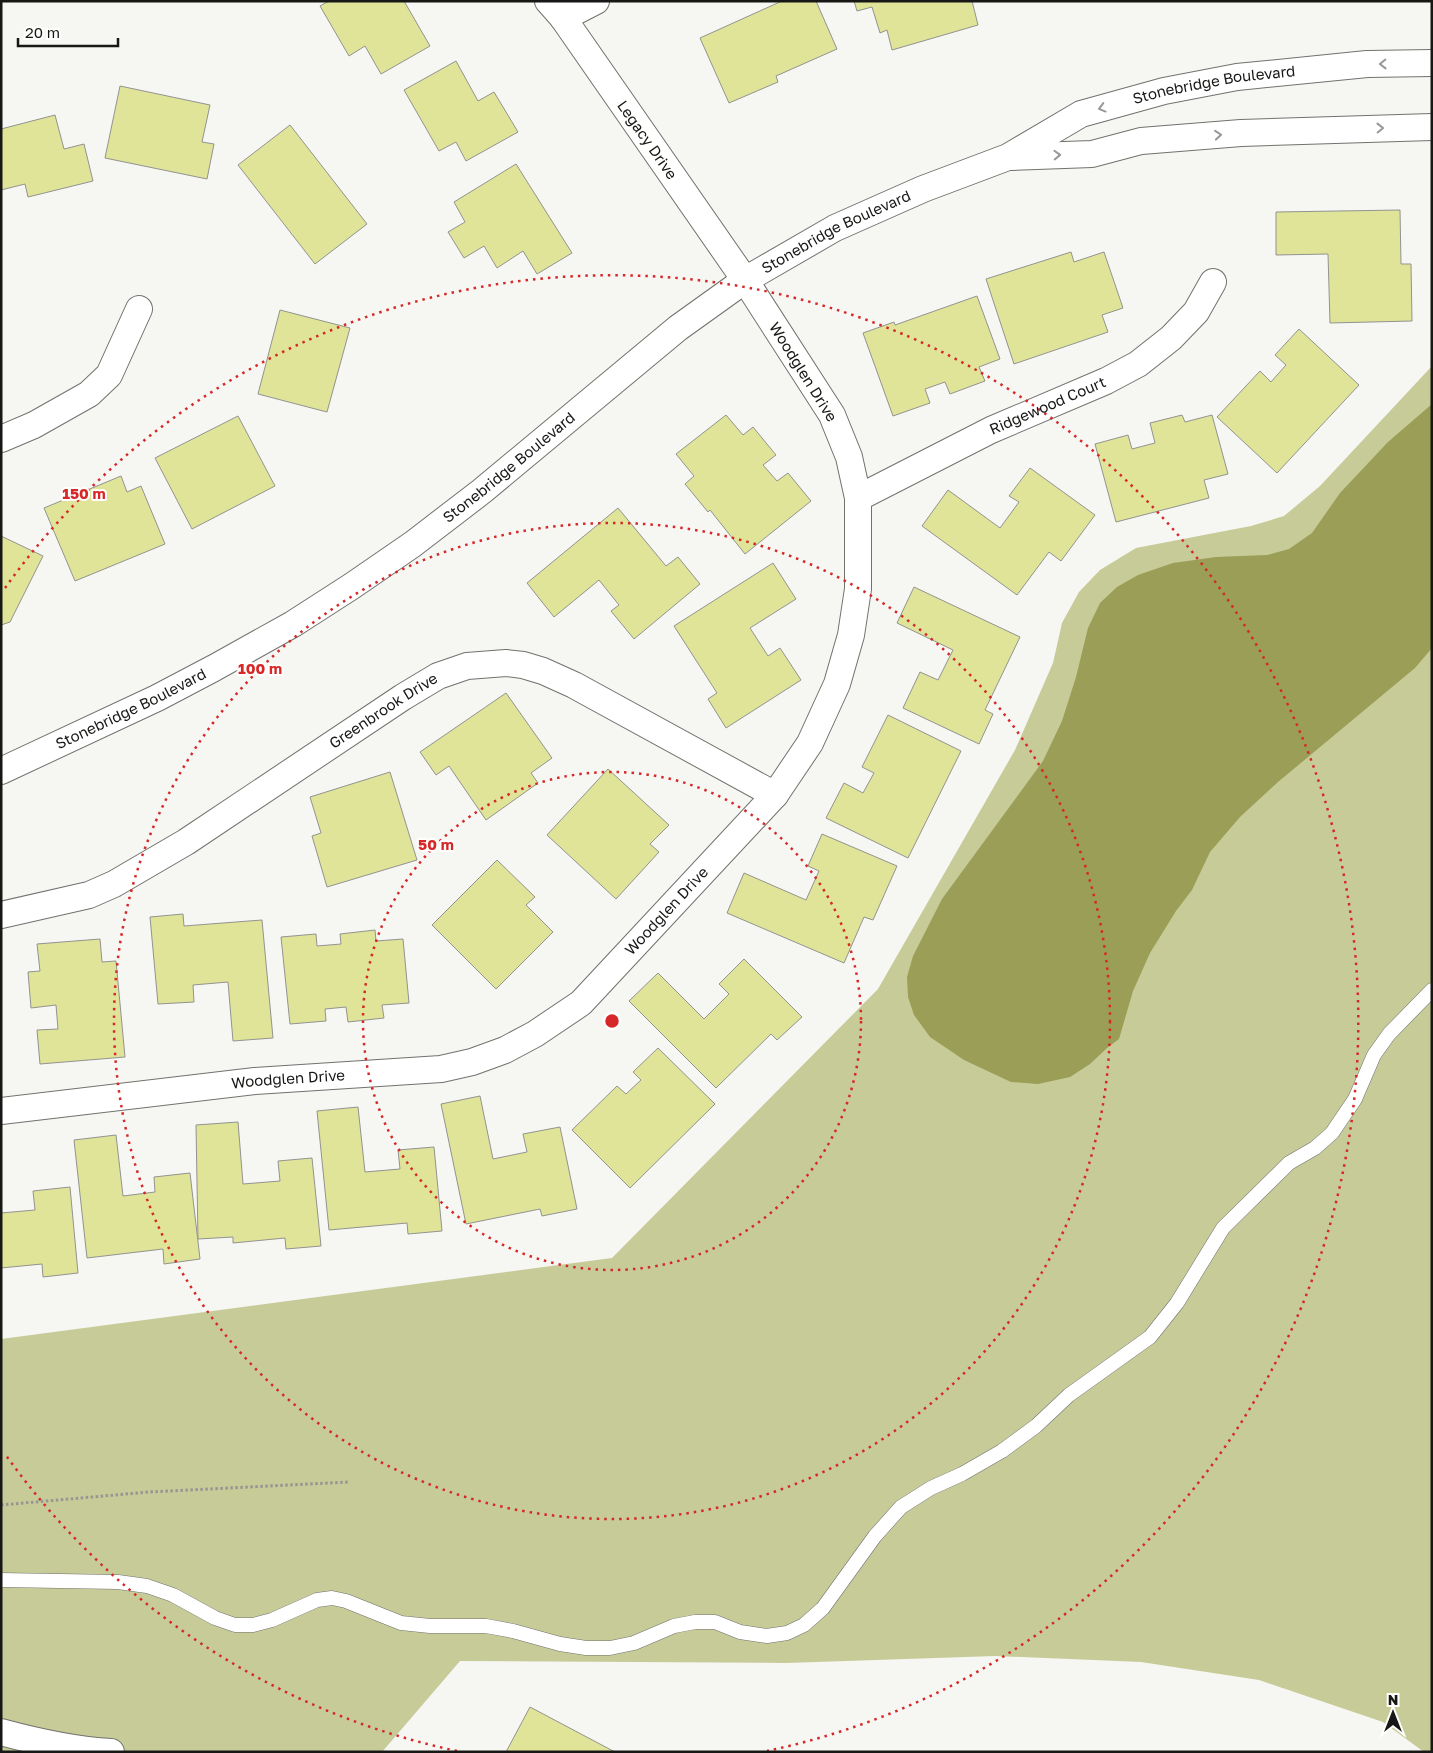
<svg xmlns="http://www.w3.org/2000/svg" width="1433" height="1753" font-family="'Golos Text',sans-serif">
<style>
.green{fill:#c7cb98}
.water{fill:#9a9e56}
.building{fill:#dfe499;stroke:#939390}
.lines{fill:none;stroke-linecap:round;stroke-linejoin:round}
.service-casing{stroke:#71726e;stroke-width:15}
.minor-casing{stroke:#71726e;stroke-width:28}
.path{stroke:#969693;stroke-width:3;stroke-dasharray:2.5 2.5;stroke-linecap:butt}
.service{stroke:#fff;stroke-width:14}
.minor{stroke:#fff;stroke-width:26}
.oneway{stroke:#979796}
.ring{fill:none;stroke:#d62828;stroke-width:2.5;stroke-dasharray:2.5 5}
.labels{text-anchor:middle;stroke-width:4;stroke-linejoin:round;paint-order:stroke}
.street-label{font-size:15px;fill:#171715;stroke:#fffffe}
.centre{fill:#d62828;stroke:#fffffe;stroke-width:2.5}
.ring-label{font-size:15px;text-anchor:middle;font-weight:bold;fill:#d62828;stroke:#fffffe;stroke-width:4;stroke-linejoin:round;paint-order:stroke}
</style>
<rect width="100%" height="100%" fill="#f6f6f2"/>
<path class="green" d="M1432,366V1752H1424L1383,1722L1259,1680L1141,1662L995,1656L786,1663L460,1661L382,1752H1V1339L612,1258L878,989L1015,750L1053,663L1062,623L1079,592L1100,570L1136,548L1251,526L1284,516L1320,486Z"/>
<path class="water" d="M1432,404V648L1415,668L1278,782L1240,817L1210,852L1192,890L1176,911L1150,953L1133,991L1119,1039L1107,1048L1090,1064L1070,1077L1038,1084L1011,1082L964,1060L930,1037L914,1015L908,997L907,977L913,956L942,899L1043,761L1062,721L1076,677L1088,628L1100,603L1117,587L1138,575L1173,563L1216,557L1267,555L1289,549L1312,533L1340,493L1388,442Z"/>
<g class="building">
<path d="M329,1H404L430,46L381,74L365,46L349,56L320,6Z"/>
<path d="M782,1H816L837,49L776,76L778,82L729,103L700,38Z"/>
<path d="M854,1H972L978,25L892,50L887,30L880,33L872,7L857,11Z"/>
<path d="M456,61L478,101L494,92L518,132L466,161L456,142L439,151L404,90Z"/>
<path d="M120,86L210,105L202,142L214,144L207,179L105,158Z"/>
<path d="M55,115L64,149L84,144L93,181L28,197L25,184L1,190V129Z"/>
<path d="M290,125L367,224L315,264L238,165Z"/>
<path d="M516,164L572,253L537,274L523,251L497,268L484,246L464,258L448,232L465,222L454,202Z"/>
<path d="M1400,210L1401,264H1411L1412,321L1330,323L1328,254L1276,255V212Z"/>
<path d="M1071,252L1074,262L1104,252L1123,308L1102,315L1108,332L1014,364L986,279Z"/>
<path d="M977,296L1000,359L979,367L985,381L950,394L945,382L925,389L930,403L893,416L863,333L894,322L895,325Z"/>
<path d="M280,310L350,328L327,412L258,394Z"/>
<path d="M1299,329L1359,385L1277,473L1217,417L1260,371L1271,382L1286,365L1275,355Z"/>
<path d="M726,415L743,435L753,427L776,455L763,465L777,481L788,473L811,501L745,554L710,510L708,512L685,484L694,476L676,454Z"/>
<path d="M1182,415L1185,422L1212,415L1228,474L1204,480L1209,498L1116,522L1095,444L1128,435L1132,449L1155,443L1150,423Z"/>
<path d="M238,416L275,486L192,529L155,458Z"/>
<path d="M1030,468L1095,515L1061,561L1049,552L1017,595L922,526L948,490L1000,528L1019,502L1009,496Z"/>
<path d="M121,476L127,492L141,486L165,544L75,581L44,508Z"/>
<path d="M618,508L666,566L678,557L700,584L634,639L611,611L619,605L599,580L554,617L527,583Z"/>
<path d="M1,536L43,556L10,622L1,625Z"/>
<path d="M773,563L796,599L750,628L768,656L780,648L801,680L726,728L708,699L717,693L674,626Z"/>
<path d="M914,587L1020,637L985,710L993,714L979,744L903,708L920,672L938,680L953,650L897,623Z"/>
<path d="M506,693L552,758L531,773L538,783L486,820L449,766L436,775L420,752Z"/>
<path d="M888,715L961,751L908,858L826,818L844,783L863,793L874,773L862,767Z"/>
<path d="M608,769L669,825L650,844L659,852L616,899L547,835Z"/>
<path d="M390,772L417,860L327,887L312,836L321,833L310,797Z"/>
<path d="M822,834L897,866L873,920L864,917L844,963L727,913L744,873L806,900L819,871L808,866Z"/>
<path d="M497,860L535,897L526,905L553,932L496,989L432,925Z"/>
<path d="M183,914L184,926L262,920L273,1038L233,1041L228,982L193,985L194,1002L158,1004L150,917Z"/>
<path d="M375,930L376,941L403,939L409,1003L382,1005L384,1018L348,1022L346,1007L325,1009L326,1021L290,1024L281,937L316,934L317,946L341,944L340,934Z"/>
<path d="M100,939L102,962L116,961L125,1057L40,1064L37,1030L58,1029L56,1005L31,1008L28,972L40,971L37,944Z"/>
<path d="M744,959L802,1017L777,1040L771,1034L716,1088L629,1001L658,973L704,1019L729,994L719,984Z"/>
<path d="M658,1048L715,1104L630,1188L572,1130L617,1086L626,1094L641,1080L633,1072Z"/>
<path d="M480,1096L493,1159L527,1152L523,1134L560,1127L577,1209L542,1216L540,1209L466,1224L441,1104Z"/>
<path d="M358,1107L365,1172L400,1169L398,1150L434,1147L442,1231L408,1234L407,1223L329,1230L317,1111Z"/>
<path d="M238,1122L243,1184L280,1181L278,1161L312,1158L321,1246L286,1249L285,1238L233,1243V1237L198,1239L196,1125Z"/>
<path d="M116,1135L123,1196L155,1192L154,1177L190,1173L200,1259L164,1264L163,1249L87,1258L74,1140Z"/>
<path d="M70,1187L78,1273L43,1277L42,1264L1,1268V1213L35,1210L33,1191Z"/>
<path d="M530,1707L615,1752H506Z"/>
</g>
<g class="lines">
<defs>
<path id="service" d="M1,1580L118,1582L147,1586L173,1595L215,1618L235,1625H253L272,1620L317,1600L332,1598L346,1601L401,1623L430,1626H486L513,1631L560,1644L586,1648H610L634,1643L674,1626L695,1622H715L740,1632L767,1636L787,1633L804,1625L823,1608L875,1536L901,1507L931,1488L962,1474L1002,1451L1036,1426L1069,1395L1150,1337L1177,1303L1223,1228L1289,1163L1315,1148L1332,1133L1355,1099L1374,1055L1389,1034L1432,990"/>
<g id="minor">
<path d="M563,18L596,1"/>
<path d="M1012,157L1092,154L1141,141L1241,133L1432,127"/>
<path d="M1,439L34,425L89,394L109,375L139,309"/>
<path id="s1" d="M858,498L991,430L1106,381L1138,364L1171,338L1196,312L1213,282"/>
<path id="s2" d="M1,771L157,698L214,668L293,624L352,586L413,544L482,491L678,328L745,280L835,228L923,189L1008,157L1081,114L1164,91L1237,77L1367,64L1432,63"/>
<path id="s3" d="M1,915L89,895L114,884L186,842L403,697L438,676L467,666L506,663L523,665L543,671L574,685L775,795"/>
<path id="s4" d="M1,1111L255,1081L441,1069L472,1062L505,1050L535,1034L581,1003L775,795L810,743L837,684L851,635L858,589V498L849,457L832,415L745,280L563,18L548,1"/>
<path d="M1,1732C38,1742 73,1750 111,1752"/>
</g>
</defs>
<use href="#service" class="service-casing"/>
<use href="#minor" class="minor-casing"/>
<path class="path" d="M1,1505L149,1492L348,1482"/>
<use href="#service" class="service"/>
<use href="#minor" class="minor"/>
</g>
<defs><path id="oneway-chevron" d="M-2-3.5L2.5 0L-2 3.5" fill="none" stroke-width="1.6" stroke-linecap="round" stroke-linejoin="round" transform="scale(1.25)"/></defs>
<g class="oneway">
<use href="#oneway-chevron" transform="translate(1383 64) rotate(179)"/>
<use href="#oneway-chevron" transform="translate(1102 108) rotate(165)"/>
<use href="#oneway-chevron" transform="translate(1380 128) rotate(-1)"/>
<use href="#oneway-chevron" transform="translate(1218 135) rotate(-5)"/>
<use href="#oneway-chevron" transform="translate(1057 155) rotate(-2)"/>
</g>
<g class="ring">
<circle cx="612" cy="1021" r="249"/>
<circle cx="612" cy="1021" r="498"/>
<path d="M457 1751A746 746 0 0 1 5 1454M5 588A746 746 0 1 1 767 1751"/>
</g>
<g class="labels">
<g class="street-label">
<text dy="5" stroke="none"><textPath href="#s2" startOffset="1408">Stonebridge Boulevard</textPath></text>
<text transform="translate(647 140) rotate(55)" y="5">Legacy Drive</text>
<text dy="5" stroke="none"><textPath href="#s2" startOffset="999">Stonebridge Boulevard</textPath></text>
<text transform="translate(803 372) rotate(58)" y="5">Woodglen Drive</text>
<text dy="5" stroke="none"><textPath href="#s1" startOffset="211">Ridgewood Court</textPath></text>
<text dy="5" stroke="none"><textPath href="#s2" startOffset="594">Stonebridge Boulevard</textPath></text>
<text dy="5" stroke="none"><textPath href="#s2" startOffset="144">Stonebridge Boulevard</textPath></text>
<text dy="5" stroke="none"><textPath href="#s3" startOffset="438">Greenbrook Drive</textPath></text>
<text dy="5" stroke="none"><textPath href="#s4" startOffset="724">Woodglen Drive</textPath></text>
<text dy="5" stroke="none"><textPath href="#s4" startOffset="289">Woodglen Drive</textPath></text>
</g>
</g>
<circle cx="612" cy="1021" r="8" class="centre"/>
<g class="ring-label">
<text x="84" y="499">150 m</text>
<text x="260" y="674">100 m</text>
<text x="436" y="850">50 m</text>
</g>
<rect width="1433" height="1753" fill="none" stroke="#171715" stroke-width="5"/>
<g transform="translate(1393 1713)" stroke="#fffffe" stroke-width="4" paint-order="stroke">
<path d="M0-4L9 19L0 12L-9 19Z" fill="#171715"/>
<text y="-8" font-size="14" font-weight="bold" text-anchor="middle" fill="#171715">N</text>
</g>
<path d="M18 38v8h100v-8" fill="none" stroke="#171715" stroke-width="2.5"/>
<text x="25" y="38" font-size="15" fill="#171715" stroke="#fffffe" stroke-width="4" paint-order="stroke">20 m</text>
</svg>
